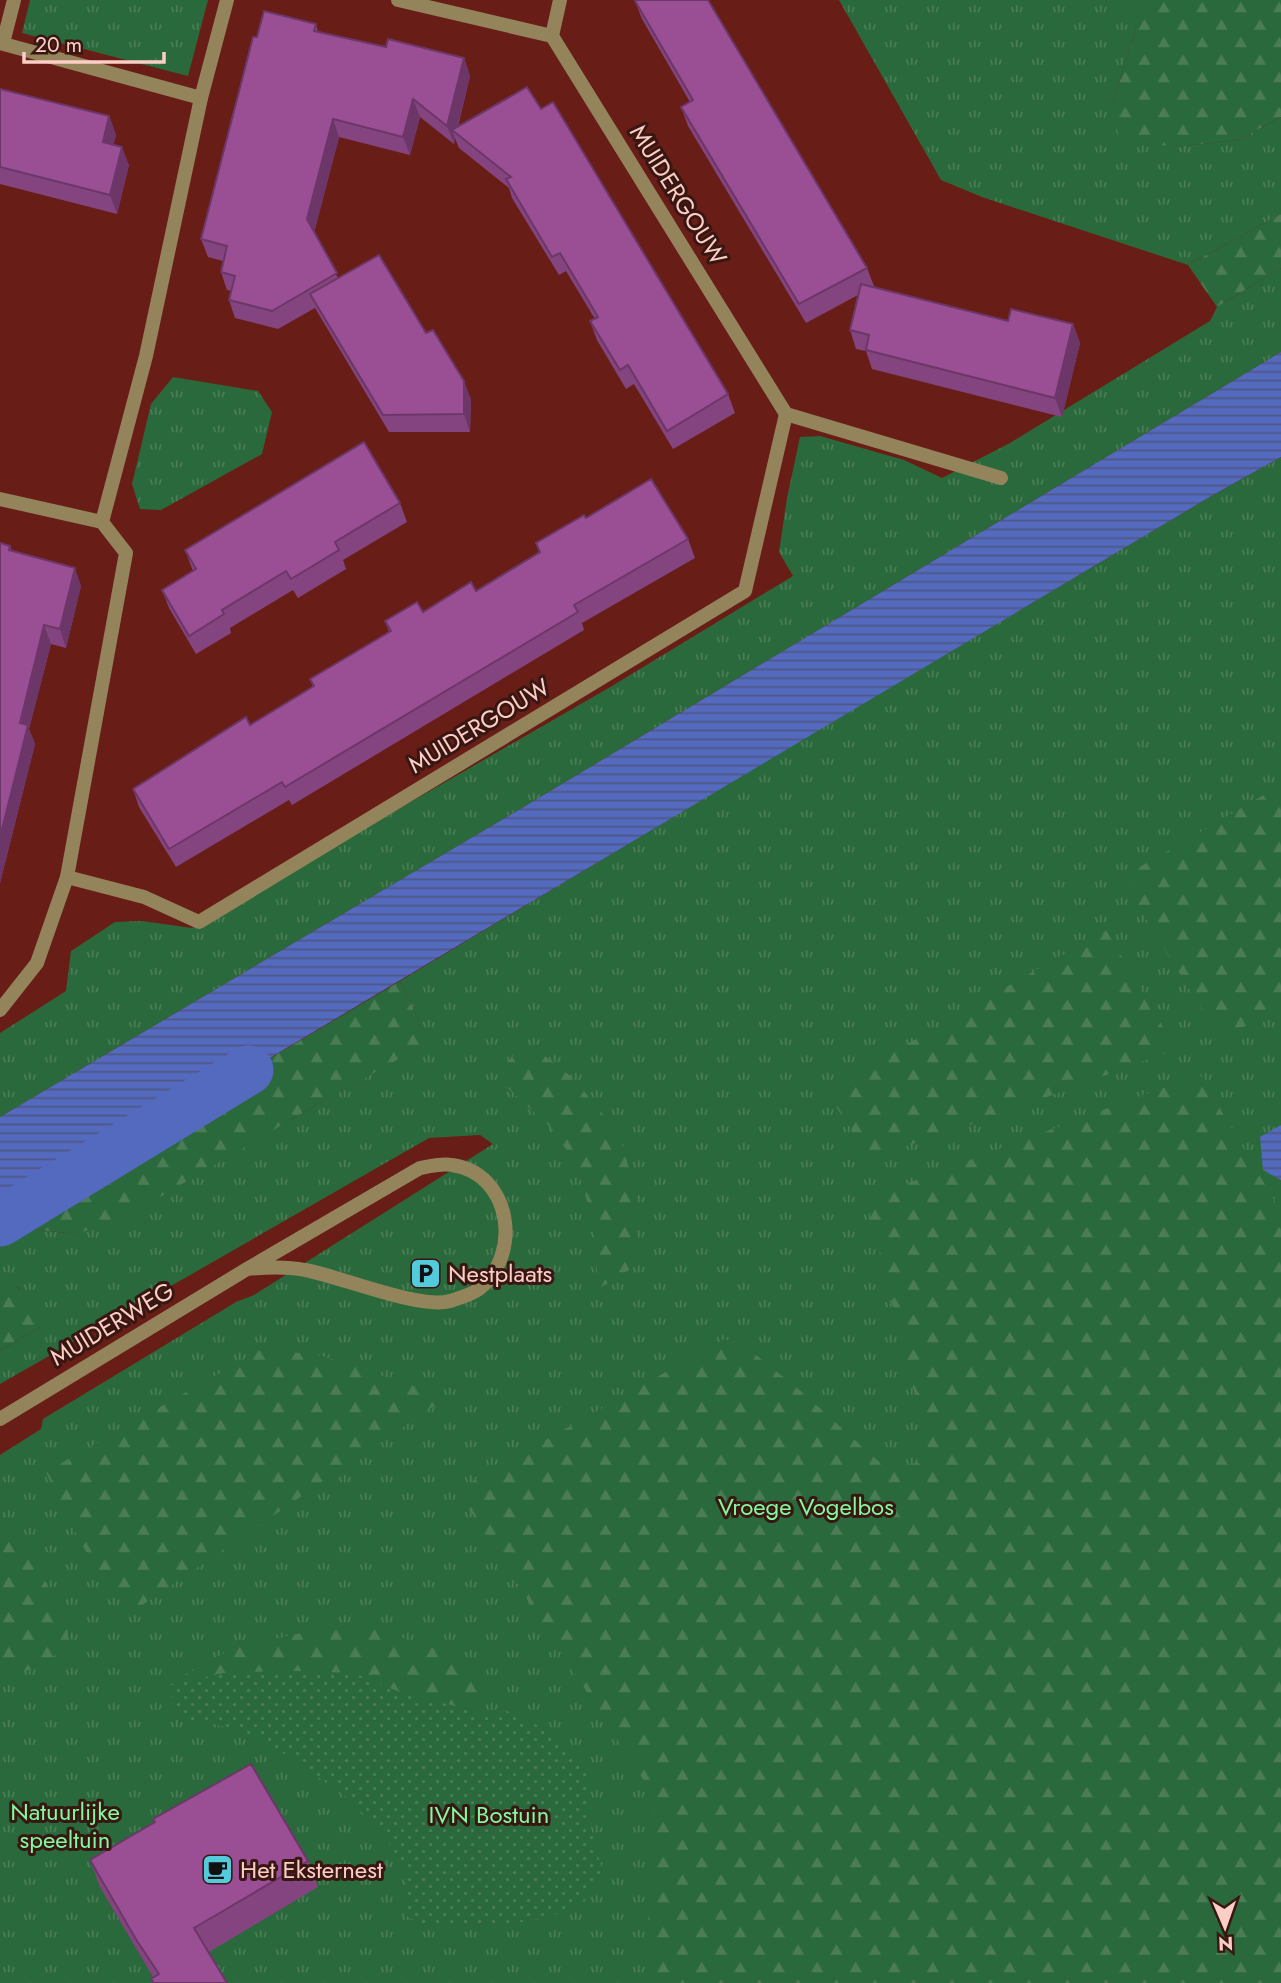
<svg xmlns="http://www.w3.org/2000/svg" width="1281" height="1983" font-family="Jost,sans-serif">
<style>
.grass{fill:url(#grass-tufts)}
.forest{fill:url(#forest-firs)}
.garden{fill:url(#garden-dots)}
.water{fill:url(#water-rules)}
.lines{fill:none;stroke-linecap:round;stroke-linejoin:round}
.canal{stroke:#536abf;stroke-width:49}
.minor{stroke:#94845b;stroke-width:14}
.wall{fill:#844480}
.shaded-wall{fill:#6c3768}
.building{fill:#9a4f95;stroke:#6c3768;stroke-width:2}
.labels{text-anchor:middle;stroke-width:6;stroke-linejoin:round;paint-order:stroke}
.street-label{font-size:24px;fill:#fccec6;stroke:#381712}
.poi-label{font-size:24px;fill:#fccec6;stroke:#381712;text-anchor:start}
.park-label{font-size:24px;fill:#82f89f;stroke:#381712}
</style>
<defs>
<pattern id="grass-tufts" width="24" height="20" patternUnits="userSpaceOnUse" patternTransform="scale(1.75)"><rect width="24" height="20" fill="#2a693b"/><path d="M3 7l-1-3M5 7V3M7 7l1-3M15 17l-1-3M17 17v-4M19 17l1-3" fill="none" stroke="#4a7d56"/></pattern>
<pattern id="forest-firs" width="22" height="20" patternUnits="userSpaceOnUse" patternTransform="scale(1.75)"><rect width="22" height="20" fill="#2a693b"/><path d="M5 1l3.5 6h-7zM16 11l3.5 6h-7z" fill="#4a7d56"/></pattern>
<pattern id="garden-dots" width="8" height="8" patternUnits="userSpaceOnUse" patternTransform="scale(1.75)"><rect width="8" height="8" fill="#2a693b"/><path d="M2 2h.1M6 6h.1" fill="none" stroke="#4a7d56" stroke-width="1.8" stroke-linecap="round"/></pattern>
<pattern id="water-rules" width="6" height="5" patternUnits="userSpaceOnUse" patternTransform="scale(1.75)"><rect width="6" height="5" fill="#536abf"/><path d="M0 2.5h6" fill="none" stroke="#505684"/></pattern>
</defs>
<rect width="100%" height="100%" fill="#681e16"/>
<g class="grass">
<path d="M30,0H208L188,76L22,33Z"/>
<path d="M839,0H1136V28L1113,102L1175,147L1238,140L1281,117V214L1188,265L982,197L941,180Z"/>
<path d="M1281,268V352L537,799L0,1117V1033L66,991L71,951L115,922L142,921L192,928L612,686L793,576L779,552L787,498L800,437L820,436L904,460L942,478L1010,443L1210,321L1217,307Z"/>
<path d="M173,377L258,391L272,412L262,454L161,510L140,509L132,484L151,404Z"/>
<path d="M1281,457V1983H0V1455L41,1429L43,1419L236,1302L254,1295L493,1144L480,1135L429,1138L0,1384V1351L40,1327L18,1287H0V1226L76,1234L292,1119L424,1044L418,1019L400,981L769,759L1213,495Z"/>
</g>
<g class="forest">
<path d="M1136,0H1281V117L1238,140L1175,147L1124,140L1118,135L1113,102L1136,28Z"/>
<path d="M1281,214V268L1217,307L1188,265Z"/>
<path d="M1281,785V1015L1218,1035L1133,898L1130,883L1133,871Z"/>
<path d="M1106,930L1176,1049L982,1121L870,1158L837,1108L841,1082Z"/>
<path d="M400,981L418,1019L425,1044L292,1119L124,1218L76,1234L0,1226V1219Z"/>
<path d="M522,1045H531L574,1079L619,1134L637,1196V1265L598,1289L594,1225L576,1163L550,1127L499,1080L500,1071Z"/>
<path d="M1201,1076L1281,1212V1983H647L652,1969L648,1916L655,1798L457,1490L724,1339L742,1344L802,1392L888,1470L931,1459L866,1199L1159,1089Z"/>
<path d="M0,1287H17L31,1302L40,1327L0,1351Z"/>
<path d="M264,1348L322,1356L447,1397L132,1612L94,1566L63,1510L46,1472Z"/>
<path d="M0,1510L35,1563L67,1623L69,1648L0,1685Z"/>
<path d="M373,1627L438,1650L480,1680L481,1715L448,1704L414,1698L354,1673L230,1672L166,1685L233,1648L306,1632Z"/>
</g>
<path class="garden" d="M297,1671L354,1673L414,1698L448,1704L481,1715L507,1711L552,1732L586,1765L591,1828L602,1870L585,1901L550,1917L505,1925H422L398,1911L408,1899L405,1868L381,1831L340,1792L286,1755L249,1734L227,1727L184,1719L166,1685L230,1672Z"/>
<g class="water">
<path d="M1281,352V457L1213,495L0,1219V1117L537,799Z"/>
<path d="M1281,1125V1180L1263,1170L1260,1137Z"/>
</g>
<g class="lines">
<path class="canal" d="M0,1222L249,1070"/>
<g class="minor">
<path d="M398,0L552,36L560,0"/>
<path d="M552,36L786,414L1001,478"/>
<path d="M0,43L201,98L227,0"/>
<path d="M3,43L14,0"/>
<path d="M0,499L102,522"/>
<path d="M67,877L144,897L199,922L745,591L786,414"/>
<path d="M0,1010L37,963L67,877L126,553L102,522L146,356L201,98"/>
<path d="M0,1419L247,1269L420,1168C430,1166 442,1163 452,1165C511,1173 523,1254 479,1289C471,1295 459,1298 450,1301C421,1310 339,1276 305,1270C285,1266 267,1267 247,1269"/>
</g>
</g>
<g class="wall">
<path d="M635,1L867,268L874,286L872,287L1008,321L1073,324L1080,343L1062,417L872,369L866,351L856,349L850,330L858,295L806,323L688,126L681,107L690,102L642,19Z"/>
<path d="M316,24L318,32L386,47L464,58L470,76L458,127L527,87L728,394L735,413L673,449L634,384L626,389L597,340L590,321L595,319L566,271L559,275L512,198L509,188L459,148L455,138L454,144L420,117L410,155L339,137L314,233L338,278L426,333L471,399L470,432H389L315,308L278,329L235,318L229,300L231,291L227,290L221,272L223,261L208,257L201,239L257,37Z"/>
<path d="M0,89L109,116L116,135L113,145L129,165L117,214L0,184Z"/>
<path d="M400,503L407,522L343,560L346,569L298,598L293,590L230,628L231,633L196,654L169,608L162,590L193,571L185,550Z"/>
<path d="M586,518L688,539L695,558L582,623L584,630L292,805L289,800L176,867L139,807L133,789L250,725L313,687L310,679L389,632L385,621L423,612L476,591L539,553L536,543Z"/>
<path d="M10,546L12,551L81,586L66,648L51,644L29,729L35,744L0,883Z"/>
<path d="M90,1860L308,1861L318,1887L209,1952L227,1983H153L151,1979L153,1977L100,1887Z"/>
</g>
<g class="shaded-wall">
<path d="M464,58L470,76L456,133L452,130L455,138L454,144L447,126Z"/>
<path d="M413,99L420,117L410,155L403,137Z"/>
<path d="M109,116L116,135L110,161L103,142Z"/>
<path d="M333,119L339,137L313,237L307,219Z"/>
<path d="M122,147L129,165L117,214L110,195Z"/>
<path d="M1073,324L1080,343L1062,417L1055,398Z"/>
<path d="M464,381L471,399L470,432L464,414Z"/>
<path d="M75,568L81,586L66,648L60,629Z"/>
<path d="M44,625L51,644L29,729L35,744L0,883V837L20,723Z"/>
</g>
<g class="building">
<path d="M636,0H708L867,268L799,304L681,107L693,100L635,1Z"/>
<path d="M264,11L316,24L314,31L386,47L388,39L464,58L447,126L413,99L403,137L333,119L307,219L337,273L272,311L229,300L235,276L221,272L227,246L201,239L253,37H257Z"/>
<path d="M527,87L541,109L553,102L728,394L667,431L628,365L620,370L590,321L598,317L560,253L552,257L506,179L511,177L452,130Z"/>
<path d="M0,89L109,116L103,142L122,147L110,195L0,167Z"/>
<path d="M379,255L426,333L433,330L464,381V414L383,415L310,294Z"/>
<path d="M861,284L1008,321L1011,309L1073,324L1055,398L866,350L869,335L850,330Z"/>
<path d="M364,442L400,503L335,542L339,550L291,579L286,571L222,610L224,614L189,636L162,590L196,569L185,550Z"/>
<path d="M651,479L688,539L574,605L578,612L285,787L282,782L169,849L133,789L246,717L250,725L314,686L310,679L391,631L385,621L417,602L423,612L471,582L476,591L540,552L536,543L584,515L586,518Z"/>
<path d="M0,543L10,546L9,550L75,568L60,629L44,625L20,723L28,725L0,837Z"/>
<path d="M251,1764L308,1861L194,1928L227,1983H154L151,1979L159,1974L137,1941L90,1860L155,1822L153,1819Z"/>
</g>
<defs>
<symbol id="parking-square" viewBox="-11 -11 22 22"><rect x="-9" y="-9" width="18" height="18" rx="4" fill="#54cadd" stroke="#381712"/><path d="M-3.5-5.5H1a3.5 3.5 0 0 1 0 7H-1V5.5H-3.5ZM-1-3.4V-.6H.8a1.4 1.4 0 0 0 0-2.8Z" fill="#111"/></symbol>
<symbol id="cafe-square" viewBox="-11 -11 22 22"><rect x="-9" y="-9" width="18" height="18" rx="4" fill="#54cadd" stroke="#381712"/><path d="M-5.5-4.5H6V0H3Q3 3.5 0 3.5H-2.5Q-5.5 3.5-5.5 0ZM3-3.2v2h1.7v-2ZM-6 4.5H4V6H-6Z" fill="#111"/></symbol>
</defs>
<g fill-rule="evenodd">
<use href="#parking-square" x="408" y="1256" width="35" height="35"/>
<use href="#cafe-square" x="200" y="1852" width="35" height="35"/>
</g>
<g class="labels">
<g class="street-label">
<text transform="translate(678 195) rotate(58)" y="8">MUIDERGOUW</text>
<text transform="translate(479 726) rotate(-31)" y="8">MUIDERGOUW</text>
<text transform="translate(112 1324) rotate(-31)" y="8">MUIDERWEG</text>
</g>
<g class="poi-label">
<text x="448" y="1282">Nestplaats</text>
<text x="240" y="1878">Het Eksternest</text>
</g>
<g class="park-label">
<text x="806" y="1515">Vroege Vogelbos</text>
<text x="65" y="1820">Natuurlijke<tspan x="65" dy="28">speeltuin</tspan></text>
<text x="489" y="1823">IVN Bostuin</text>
</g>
</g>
<g transform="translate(1225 1927) rotate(178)" stroke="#381712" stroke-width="5" paint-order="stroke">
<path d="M0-5L12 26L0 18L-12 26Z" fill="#fccec6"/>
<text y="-10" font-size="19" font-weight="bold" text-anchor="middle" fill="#fccec6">N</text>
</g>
<path d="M24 52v10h140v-10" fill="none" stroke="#fccec6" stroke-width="3.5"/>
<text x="35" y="52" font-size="21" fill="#fccec6" stroke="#381712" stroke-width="5" paint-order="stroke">20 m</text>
</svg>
